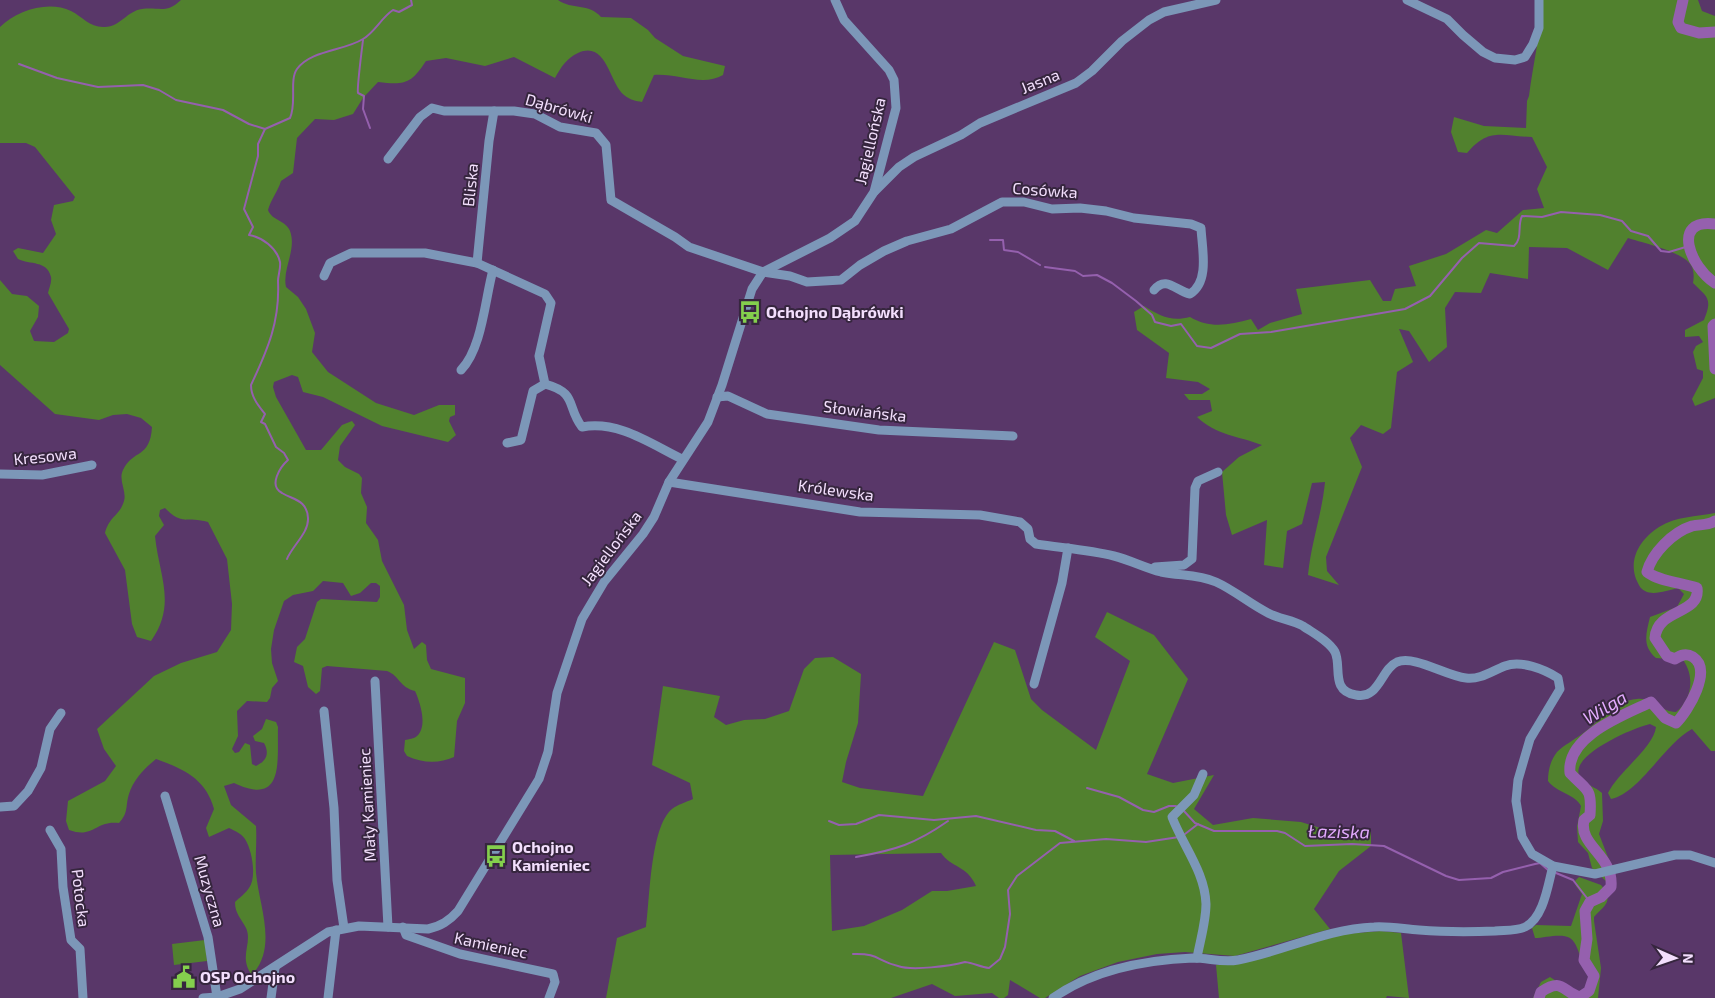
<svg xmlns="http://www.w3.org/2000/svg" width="1715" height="998" font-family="'Exo 2',sans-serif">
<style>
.green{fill:#51812e;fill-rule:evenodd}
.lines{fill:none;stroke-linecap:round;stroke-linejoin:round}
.stream{stroke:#9560ae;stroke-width:2}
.river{stroke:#9560ae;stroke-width:11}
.minor{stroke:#7c97b8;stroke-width:9}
.labels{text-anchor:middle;stroke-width:4;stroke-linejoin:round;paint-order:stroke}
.street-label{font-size:16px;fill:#f3dffd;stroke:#36263e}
.poi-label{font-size:16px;font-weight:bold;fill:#f3dffd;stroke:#36263e;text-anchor:start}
.water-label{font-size:18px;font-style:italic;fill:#e3abfe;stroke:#36263e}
</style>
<rect width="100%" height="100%" fill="#593769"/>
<g class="green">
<path d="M181,0H558C572,10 589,3 601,17L631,18L648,30L655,38L683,56L725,66L723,75C703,87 677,73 654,75L642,102C636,101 630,100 624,95C609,83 607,40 578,53C567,58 561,67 555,78L514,57L485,66L446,58L426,61C411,84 405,85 378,82L363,98L353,114L334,120L315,119L297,138L293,173L281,181C278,191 271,199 268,210C272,221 286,220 290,231C297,250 282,269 286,287L298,297L306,309L315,333L312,352L328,372L376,403L414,415L439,405H455V415L450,417L449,421L456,435L448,442L382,426L323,397L303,392L298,377L292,375L274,382L273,387L276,397L306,450H321L342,425L352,421L355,425L340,446L338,460L345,467L359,474L362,478L361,493L367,507L366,523L378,540L382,561L404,605L407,630L414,649L422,642L426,645L427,660L431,669L465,678V703L457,721L454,757C439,764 422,763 407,756L404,751L405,740C409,739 414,739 417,736C428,726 420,702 415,691C399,687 400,676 387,671L327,666L322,668L320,691L316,694L308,687L303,666L294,662L297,647L305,639L317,602L321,599L377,602L380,597V586L376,583H371L360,593L351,596L343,583L323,581L313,591L293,595L284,601L274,630L271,649L272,663L278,681L272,688L270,698L267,702L247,701L237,711L238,736L232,749L235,753L239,752L245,743L250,745L252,764L256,766C266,761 270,754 264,743L255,741L253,736L262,729L266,719L276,722L278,727C277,761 285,807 234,783L224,786L231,805L256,826C257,842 255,858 256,873C259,906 278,947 252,975C238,957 253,943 246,928C241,918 235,914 235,902C239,898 246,893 249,888C257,877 252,850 245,839C241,833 235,831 229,828L209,837L206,828L214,809C206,779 184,769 156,759C145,768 133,780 129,794C125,807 129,812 119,823C95,820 94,839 69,830L66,821L68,801L105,781L116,766L104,749L97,729L154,676L181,663L217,652L231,630L232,604L227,559L208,522C187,516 182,526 165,508L160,510L159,516L164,525L155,536C159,576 177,604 151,641L137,637L132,624L125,570L105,533C110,515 119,517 124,501C127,491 118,480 123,470C133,449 150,459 152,427L141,418L127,414L113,415L99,420L55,414L0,365V280L12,294L27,296L39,306L38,317L30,331L34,341L54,342L68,333L69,329L48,293C49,288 52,282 51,277C47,260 30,265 18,259L13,251L18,248L43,253L56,234L51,220L54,205L73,201L75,197L35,147L26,143H0V27C17,10 49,0 71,11C83,17 90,28 105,27C120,27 127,11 142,9C160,7 166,14 181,0Z"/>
<path d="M1542,0H1698L1702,11L1715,16V398L1695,406L1692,399L1703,378V371L1697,369L1693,352L1696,346L1703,342L1699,336L1685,337V330L1704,320C1713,298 1707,297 1693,283C1694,278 1694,272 1692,267C1686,252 1643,243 1628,238L1608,270L1567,248L1529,247L1528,279L1490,273L1481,293L1455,292L1445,308L1447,347L1429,362L1409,331L1399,329L1413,362L1397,372L1391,428L1383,434L1361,425L1350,438L1362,467L1326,557L1327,571L1339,585L1308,575C1311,543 1322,514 1325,482L1312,483L1302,524L1287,531L1283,568L1264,565L1267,520L1232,535L1226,515L1222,472L1239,457L1262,445C1238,436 1216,435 1197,417L1212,411L1210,400H1189L1184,394H1202L1210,389L1198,382L1166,378L1169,353L1137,330L1134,312L1144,306C1160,316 1171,322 1190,317C1210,329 1229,325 1251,319L1258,330L1270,323L1302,314L1296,289L1370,280L1383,301H1391L1395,289L1416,286L1409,266L1446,254L1486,230L1497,233L1523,210L1544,208L1537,189L1547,167L1532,137C1501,136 1489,127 1467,153L1458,152L1451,132L1454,117L1484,126L1526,128L1527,101L1529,96C1533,64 1541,32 1542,0Z"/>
<path d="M1715,513V751H1711L1692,729C1664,744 1640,793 1611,799L1608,793C1619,771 1654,747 1656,727L1650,724C1635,727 1567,756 1580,777C1585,785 1596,787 1602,793L1603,821L1599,834L1611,865L1610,885L1592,868L1588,853L1578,842L1577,827L1581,806C1575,794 1557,793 1548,781C1548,771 1550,761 1557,752C1564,745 1574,740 1582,734C1599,722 1614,701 1637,699C1653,697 1660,712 1676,712C1692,700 1695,676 1683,660L1656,658C1642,646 1646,634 1650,617L1677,607L1684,594L1678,588C1668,590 1654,596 1645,591C1640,589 1638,583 1636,579C1628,557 1642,538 1659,527C1676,516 1696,517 1715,513Z"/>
<path d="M1107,612L1154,635L1188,679L1147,774L1173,783L1214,775L1194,809L1213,825L1253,818L1301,822L1330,831L1371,832V846L1339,871L1314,909L1330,929L1235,956L1185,952L1157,954L1118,962L1080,976L1045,998H1040L1010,980L1008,995L1004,998H999L992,993L955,996L932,984L891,998H606L617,938L646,927C650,900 650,827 672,809C677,805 686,802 693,799L690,783L652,765L663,686L720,696L714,717L726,725L744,720L765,719L789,711L804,669L815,658L833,657L861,674L858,723L846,762L842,782L860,788L923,796L994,642L1015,650L1031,699L1042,710L1096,750L1130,661L1095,637ZM941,853C951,868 967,865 976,886L947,891H932L902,910L864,926L832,931L830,855Z"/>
<path d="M1579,877L1601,885C1615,901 1604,906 1594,917V921L1601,968L1598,998H1533L1541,982L1550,977L1578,995C1586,990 1591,977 1587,968C1586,964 1582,962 1581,958C1578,952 1577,943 1570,938C1561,933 1545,938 1535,938L1532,928L1536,925L1571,926L1582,894L1576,886L1575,881Z"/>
<path d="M1381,931L1401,933L1409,998L1387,996L1386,998H1219L1216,965L1239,963L1344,934Z"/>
<path d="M205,940L207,961L174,965L172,944Z"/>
</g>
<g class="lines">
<g class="stream">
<path d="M363,40C362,48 357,90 358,93L364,96L363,109L370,128"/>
<path d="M19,64L57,78L98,87L143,85L159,90L176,100L223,110L249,124L265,129L290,118C297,103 289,80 297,69C311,50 344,51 363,39C375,32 381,18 393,10L399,12L412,5L411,0"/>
<path d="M265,129L258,144V156L244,209L253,227L249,235C262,237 277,248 280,262C281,268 278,275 278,281C280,321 268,349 251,385C251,397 258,405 265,414L261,422L265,424L276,447L284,453L288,460C280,467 268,486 282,493C294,500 307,500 308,518C309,533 292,546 287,559"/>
<path d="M990,240H1003L1004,250L1018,252L1040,265"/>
<path d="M1045,267L1075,271L1083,276L1097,275L1112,283L1136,301L1152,315L1155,322L1171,326L1181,324L1197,346L1211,348L1240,334L1271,332L1405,309L1430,296L1462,258L1479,243L1514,246C1523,238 1517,226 1522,216L1542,217L1561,212L1600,215L1622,221L1631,231L1648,236L1661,251L1669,252L1689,246"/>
<path d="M1087,788L1119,797L1143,810L1154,812L1169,806H1176"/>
<path d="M1183,810L1195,823L1214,831H1277L1285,833L1305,846L1352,844L1384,846L1446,876L1459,880L1491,878L1503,872L1535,864L1540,863L1548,870"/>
<path d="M829,821L839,825L856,824L879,815L934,820L976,816L1036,830L1055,831L1074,841"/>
<path d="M1185,834L1198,824"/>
<path d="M856,857C896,850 915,844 948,821"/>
<path d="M1556,873L1573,880L1590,902"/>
<path d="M853,954C879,953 877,961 898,966C912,971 950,966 965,962C974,963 980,967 989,968L1000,959L1005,947L1010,914L1008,890L1017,876L1060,843L1106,839L1146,842L1179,837"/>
</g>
<g class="river">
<path d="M1683,0L1678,22L1681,28L1699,33L1715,32"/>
<path d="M1715,224C1670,218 1691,268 1715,283"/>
<path d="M1715,324L1713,326L1715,369"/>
<path d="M1539,998L1541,992C1563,977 1562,992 1580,997L1589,991L1594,976L1584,960L1587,939L1585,911L1590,902L1601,897L1611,887C1614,855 1578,846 1584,820L1590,815C1592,787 1587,791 1570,773C1566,736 1624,715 1651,702L1665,718L1676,723C1688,711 1713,670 1693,657C1686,653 1681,655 1675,659L1667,656L1655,638C1657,608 1701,615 1697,588C1683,583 1658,581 1647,572C1652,553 1673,532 1692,526C1701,524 1707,526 1715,521"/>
</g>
<g class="minor">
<path d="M1407,0L1447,19L1463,35L1483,52L1495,58L1515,60L1525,57L1533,44L1539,28V0"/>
<path d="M388,159L420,117L432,108L444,111H514L535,114L560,127L596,133L606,145L611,200L675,237L689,247L763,272L790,276L807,282L841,280L860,265L884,251L907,241L951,229L1002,202H1024L1052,209L1080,208L1106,211L1134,218L1191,224L1201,228C1202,248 1210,282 1190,294C1176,291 1166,275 1154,290"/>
<path d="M875,191L899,167L914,157L961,135L980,123L1076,83L1092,71L1122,41L1149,20L1164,12L1216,0"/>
<path d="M477,263L489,141L494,111"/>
<path d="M324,276L330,263L351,253H425L477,263L545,294L551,303L539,356L545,384C578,393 566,406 582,427C618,420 651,444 682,459"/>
<path d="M461,370C482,349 485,299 493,270"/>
<path d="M717,397L728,396L767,414L879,430L1013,436"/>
<path d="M507,443L521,440L533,391L545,384"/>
<path d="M0,474L42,475L92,465"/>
<path d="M669,482L860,512L980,515L1020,522L1028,529L1030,539L1036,544C1062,548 1089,550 1114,556C1130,560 1145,568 1161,572C1180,576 1198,574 1216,582C1234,590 1250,604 1268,613C1279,619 1293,620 1303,626C1313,633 1329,641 1335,652C1342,666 1330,691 1356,695C1379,700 1381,669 1397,662C1415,655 1446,676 1466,678C1480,680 1492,671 1505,666C1521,660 1544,669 1558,678L1560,689L1530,739L1518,780L1516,801L1522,837L1532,854L1553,866L1595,874L1675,855H1690L1715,863"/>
<path d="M1155,567L1184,565L1192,559L1195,488L1198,481L1218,472"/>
<path d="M375,681L388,927"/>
<path d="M1034,684L1062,583L1068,548"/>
<path d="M324,711L334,808L337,880L344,928"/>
<path d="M165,796L208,937L217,997"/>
<path d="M0,807L14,806L28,791L41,768L50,729L61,713"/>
<path d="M50,830L61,849L63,887L71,940L80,949L83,998"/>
<path d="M403,927L406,935L460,954L553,974L555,982L549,998"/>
<path d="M1197,958C1200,941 1206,922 1206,904C1205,872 1183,846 1172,817L1194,795L1203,774"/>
<path d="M203,998L217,997L240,989L328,932L359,926L428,929C441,926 449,921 458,911L539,779L548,752L557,693L582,619L604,582L643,534L654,517L669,482L708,422L722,385L752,289L763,272L830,238L855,221L874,192L896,108L894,80L889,70L844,20L835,0"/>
<path d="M271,998L275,968"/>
<path d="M328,998L336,930"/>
<path d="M1053,998C1094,969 1144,960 1193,958C1209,958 1222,963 1238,960C1285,951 1325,929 1374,927C1389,926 1404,929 1419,930C1444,932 1470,932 1495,931C1505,930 1516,931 1525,927C1544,918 1548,884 1553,866"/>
</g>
</g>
<defs>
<symbol id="bus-bare" viewBox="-9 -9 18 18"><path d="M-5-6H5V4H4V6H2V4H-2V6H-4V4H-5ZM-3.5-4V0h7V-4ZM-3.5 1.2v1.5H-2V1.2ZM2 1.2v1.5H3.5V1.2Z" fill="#84cf4d" stroke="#36263e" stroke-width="2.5" paint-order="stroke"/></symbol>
<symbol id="civic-bare" viewBox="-9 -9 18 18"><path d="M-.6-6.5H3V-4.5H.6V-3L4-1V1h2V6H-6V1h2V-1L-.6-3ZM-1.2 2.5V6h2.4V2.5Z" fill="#84cf4d" stroke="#36263e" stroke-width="2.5" paint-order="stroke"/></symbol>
</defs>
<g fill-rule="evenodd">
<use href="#bus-bare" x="734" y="296" width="32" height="32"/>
<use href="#bus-bare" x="480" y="840" width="32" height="32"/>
<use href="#civic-bare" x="168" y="961" width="32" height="32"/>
</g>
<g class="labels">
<g class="street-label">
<text transform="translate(1040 81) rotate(-22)" y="6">Jasna</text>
<text transform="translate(559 108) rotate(16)" y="6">Dąbrówki</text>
<text transform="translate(870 141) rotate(-77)" y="6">Jagiellońska</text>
<text transform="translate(470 185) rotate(-84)" y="6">Bliska</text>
<text transform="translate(1045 190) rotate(4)" y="6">Cosówka</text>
<text transform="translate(865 411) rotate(7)" y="6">Słowiańska</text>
<text transform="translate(45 456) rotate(-6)" y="6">Kresowa</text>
<text transform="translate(836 490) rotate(8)" y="6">Królewska</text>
<text transform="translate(611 548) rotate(-53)" y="6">Jagiellońska</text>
<text transform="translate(367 805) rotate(-93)" y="6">Mały Kamieniec</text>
<text transform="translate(210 891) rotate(74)" y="6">Muzyczna</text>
<text transform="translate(81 898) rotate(83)" y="6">Potocka</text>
<text transform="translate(491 945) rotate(12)" y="6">Kamieniec</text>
</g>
<g class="poi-label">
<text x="766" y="318">Ochojno Dąbrówki</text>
<text x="512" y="853">Ochojno<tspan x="512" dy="18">Kamieniec</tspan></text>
<text x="200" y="983">OSP Ochojno</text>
</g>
<g class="water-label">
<text transform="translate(1605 708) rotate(-31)" y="6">Wilga</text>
<text transform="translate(1339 832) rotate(1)" y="6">Łaziska</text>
</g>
</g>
<g transform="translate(1675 958) rotate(92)" stroke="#36263e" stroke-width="4" paint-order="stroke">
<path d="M0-4L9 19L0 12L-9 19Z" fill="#f3dffd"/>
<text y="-8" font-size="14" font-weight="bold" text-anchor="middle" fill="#f3dffd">N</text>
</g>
</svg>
